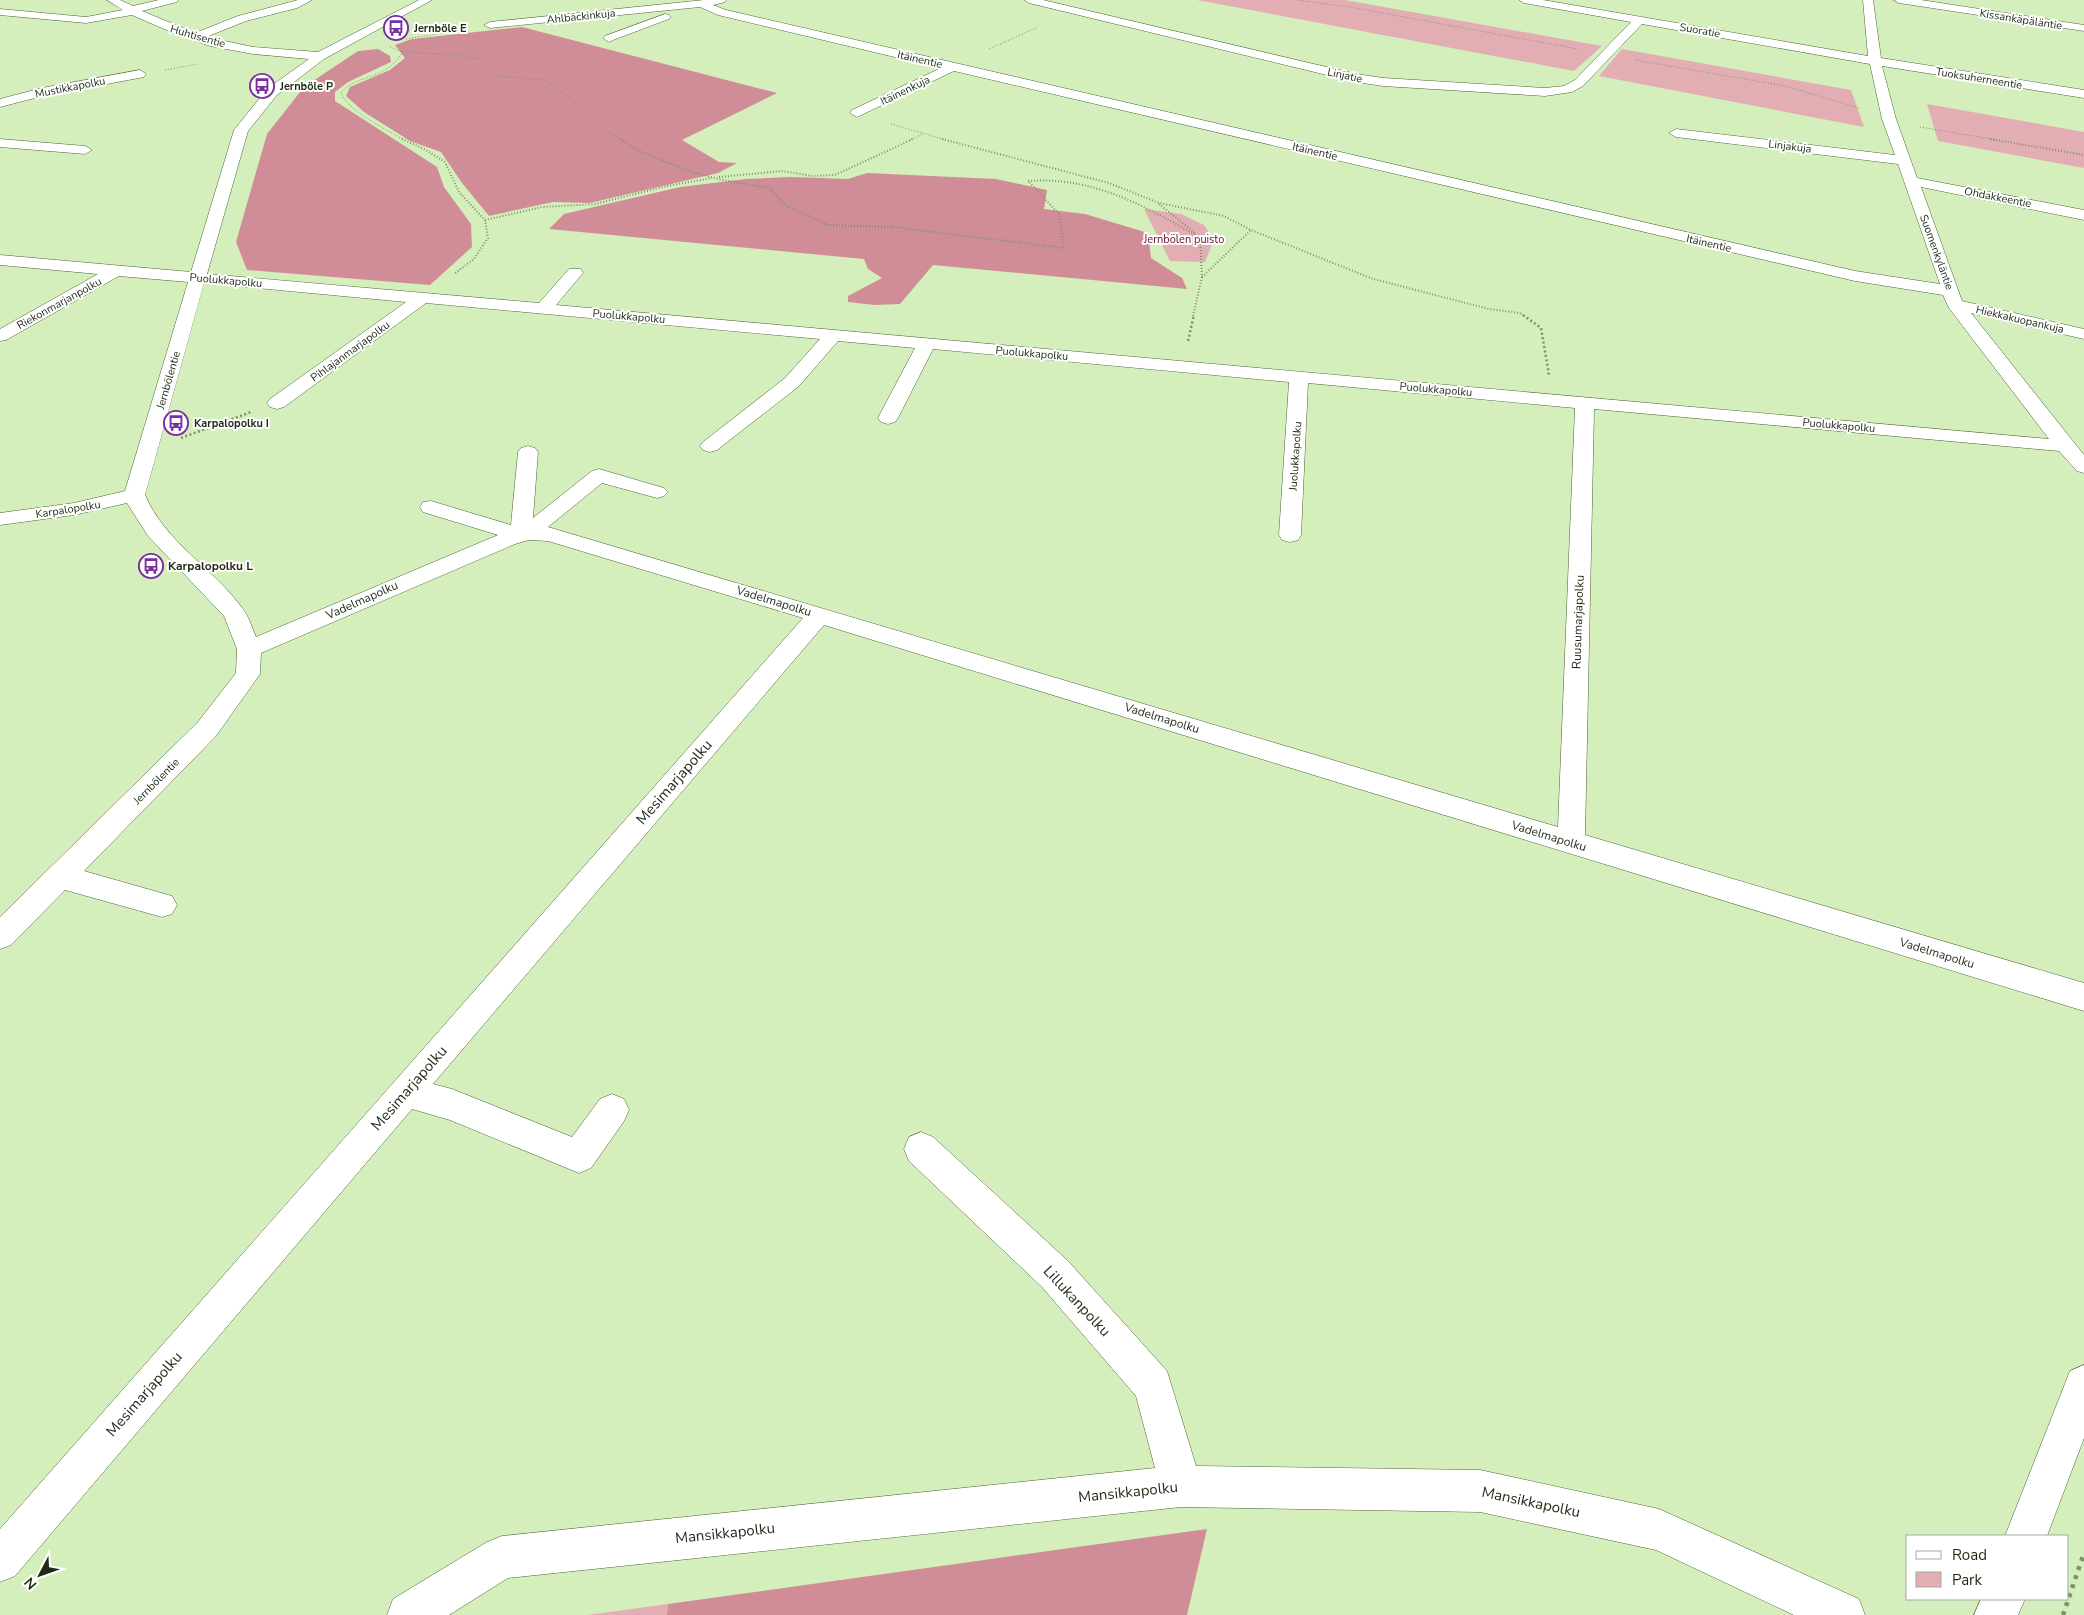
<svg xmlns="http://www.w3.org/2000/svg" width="2084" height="1615" font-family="'Nunito Sans',sans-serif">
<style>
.green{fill:#e3adb4}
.forest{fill:#d18d97}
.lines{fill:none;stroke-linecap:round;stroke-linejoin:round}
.minor-casing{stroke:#4d6335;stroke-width:1}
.path-far3{stroke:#7e916c;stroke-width:1;stroke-dasharray:1 2;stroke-linecap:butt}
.path-far2{stroke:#7e916c;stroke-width:2;stroke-dasharray:1 2;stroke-linecap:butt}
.path-far1{stroke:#7e916c;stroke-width:2.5;stroke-dasharray:2 2.5;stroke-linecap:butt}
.path{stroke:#7e916c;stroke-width:4.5;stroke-dasharray:4 5.5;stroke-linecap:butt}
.minor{fill:#fff;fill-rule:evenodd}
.labels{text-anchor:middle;stroke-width:4;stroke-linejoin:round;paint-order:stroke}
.far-street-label{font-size:11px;fill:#1f2915;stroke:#fff}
.far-poi-label{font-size:11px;font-weight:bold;fill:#1f2915;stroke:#fff;text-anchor:start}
.far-park-label{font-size:11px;fill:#601026;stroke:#fff}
.poi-label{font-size:12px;font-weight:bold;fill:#1f2915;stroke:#fff;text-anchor:start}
.street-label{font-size:12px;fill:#1f2915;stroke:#fff}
.near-street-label{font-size:15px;fill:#1f2915;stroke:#fff}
</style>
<rect width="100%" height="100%" fill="#d4efbb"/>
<g class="green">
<path d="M1197,0H1345L1602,46L1574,71Z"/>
<path d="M1622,49L1851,90L1864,127L1599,76Z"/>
<path d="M1927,104L2084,132V168L1938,141Z"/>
<path d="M1144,209L1181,214L1204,225L1214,239L1205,262L1170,261Z"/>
<path d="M668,1604L667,1615H588Z"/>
</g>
<g class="forest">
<path d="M522,27L777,93L682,140L719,162L737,163L718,173L590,203L553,202L489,216L462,183L441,152L410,141L364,112L346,96L350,87L390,70L405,58L395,45L412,39Z"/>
<path d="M378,49L390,56L391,62L348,82L335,92V101L437,167L444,187L471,224L472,247L430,285L247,270L236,242L267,134L304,87L358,51Z"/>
<path d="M867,173L996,179L1047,190L1044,209L1085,214L1148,233L1151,258L1182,278L1187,289L933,265L900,304L875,305L848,302V296L882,278L868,269L864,259L549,229L564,214L680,187L746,179L791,177L848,179Z"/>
<path d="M1207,1529L1187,1615H667L668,1604Z"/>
</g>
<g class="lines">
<defs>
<g id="minor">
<path d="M107,0H120L133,6L159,0H178L177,2L142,11L195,33L238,16L298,0H312L297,8L246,21L206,37L253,47L318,52L419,0H432L324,59L277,95L248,131L207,274L539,303L569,269H581L583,273L556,305L2049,439L1949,308L1943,295L1855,281L954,71L857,117L850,113L852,110L941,68L718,15L700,7L490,28L484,25L490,22L704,0H726L725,2L713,5L726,10L1855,271L1940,284L1898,164L1676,137L1669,133L1676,129L1895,155L1882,119L1870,64L1642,24L1583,86L1572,92L1545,96L1383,86L1356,82L1029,3L1024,0H1043L1356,74L1383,78L1545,88L1564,86L1575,80L1631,22L1524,3L1519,0H1543L1868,56L1863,0H1873L1881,58L2084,90V98L1882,66L1896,119L1917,178L2084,210V220L1921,187L1962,301L2084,329V339L1971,313L2084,455V473L2077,471L2059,451L1594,409L1585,835L2084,983V1011L824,625L433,1084L452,1089L572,1137L600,1099L612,1094L624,1099L629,1110L624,1121L591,1168L579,1173L450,1120L412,1109L15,1576L0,1582V1529L803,618L548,541L529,540L515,544L261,653L260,674L216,736L84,871L172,896L177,905L172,914L162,917L65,890L11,945L0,949V917L198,722L236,673L237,649L224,616L148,536L127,503L74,515L0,525V513L74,503L125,491L188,282L119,276L6,340L0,341V329L98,274L0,265V255L191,272L234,130L267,89L309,59L253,54L210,46L171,32L132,15L86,23L0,15V9L86,17L123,10ZM204,283L406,302L270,399L267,403L270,407L277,409L284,407L426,303L820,339L785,378L703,442L700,446L703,450L710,452L717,450L799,386L838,341L915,348L878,418L881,422L888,424L895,422L898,418L933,349L1289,382L1279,535L1282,540L1290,542L1298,540L1301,535L1308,383L1575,408L1558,827L548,527L602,483L657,498L664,496L668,492L664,488L599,469L592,471L533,518L538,452L535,448L528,446L521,448L518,452L511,525L431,501L423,502L420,507L423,512L498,535L256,637C252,628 249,617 243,609C213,568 165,542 145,495Z"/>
<path d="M1894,0H1921L2084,25V31L1899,3Z"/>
<path d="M665,14L669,15L671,17L669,19L613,40L609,42L603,38L605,36Z"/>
<path d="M140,70L146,74L144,77L43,96L0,107V99L42,88Z"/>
<path d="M0,139L85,146L92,150L85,154L0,147Z"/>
<path d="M921,1132L933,1137L1068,1261L1167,1371L1196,1466L1480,1470L1659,1509L1859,1599L1865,1615H1794L1656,1550L1480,1512L1181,1507L508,1578L449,1615H387L393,1599L487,1542L502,1536L1155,1468L1136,1396L1042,1287L909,1161L904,1149L909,1137Z"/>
<path d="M2084,1365V1438L2047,1536H2005L2070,1371Z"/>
<path d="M1981,1599H2025L2018,1615H1974Z"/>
</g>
</defs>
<use href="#minor" class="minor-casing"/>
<g class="path-far3">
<path d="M1297,0L1350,7L1578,49"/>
<path d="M406,39L467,29"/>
<path d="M390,47L402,52C388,81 354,74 341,93C349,112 386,129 404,140"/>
<path d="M989,49L1038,27"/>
<path d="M402,52L463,55L486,61L498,76L545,80L591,113L607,131L622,140"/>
<path d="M1635,60L1785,86L1859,108"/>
<path d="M165,70L198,64"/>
<path d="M891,124L946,140"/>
<path d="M1920,127L1997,140"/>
<path d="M910,140L923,134"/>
</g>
<g class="path-far2">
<path d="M402,139L426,150L445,162L459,192L485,220L488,238L474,259L454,274"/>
<path d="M620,139L639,151L689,171L722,180L769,188L785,205L828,225L894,227L1064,248L1059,214L1028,181C1094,176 1146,207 1201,238"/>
<path d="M942,139L1109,183L1159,203L1224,216L1251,230L1373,279L1489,309L1520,313L1524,316"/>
<path d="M1990,139L2084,155"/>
<path d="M719,177L782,171L813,176L835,175L913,139"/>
<path d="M1159,204L1195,233"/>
<path d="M485,220L542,207L595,204L667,186L712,178"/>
<path d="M1202,277L1251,230"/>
<path d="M1193,316L1202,277L1200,237"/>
</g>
<g class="path-far1">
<path d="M1523,315L1541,328L1549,375"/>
<path d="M1188,341L1194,315"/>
<path d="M181,438L251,412"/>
</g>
<path class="path" d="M2063,1615L2084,1553"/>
<use href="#minor" class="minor"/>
</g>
<defs>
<symbol id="bus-ring" viewBox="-11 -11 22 22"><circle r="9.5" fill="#fff" stroke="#782fa2" stroke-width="1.5"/><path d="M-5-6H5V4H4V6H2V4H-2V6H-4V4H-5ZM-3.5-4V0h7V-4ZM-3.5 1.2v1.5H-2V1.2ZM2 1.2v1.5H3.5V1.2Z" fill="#782fa2"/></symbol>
</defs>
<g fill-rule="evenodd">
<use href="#bus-ring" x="382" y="14" width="28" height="28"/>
<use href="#bus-ring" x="248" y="72" width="28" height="28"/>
<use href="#bus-ring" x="162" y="409" width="28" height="28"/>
<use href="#bus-ring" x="137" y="552" width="28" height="28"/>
</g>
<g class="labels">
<g class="far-street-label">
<text transform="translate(581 16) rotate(-6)" y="4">Ahlbäckinkuja</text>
<text transform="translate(2021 19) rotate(9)" y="4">Kissankäpäläntie</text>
<text transform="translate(1700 30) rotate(10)" y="4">Suoratie</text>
<text transform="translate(198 36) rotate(16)" y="4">Huhtisentie</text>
<text transform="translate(920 59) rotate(13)" y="4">Itäinentie</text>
<text transform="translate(1345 75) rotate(12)" y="4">Linjatie</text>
<text transform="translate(1979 78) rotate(9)" y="4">Tuoksuherneentie</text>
<text transform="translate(70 87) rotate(-11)" y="4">Mustikkapolku</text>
<text transform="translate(905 90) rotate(-26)" y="4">Itäinenkuja</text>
<text transform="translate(1790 146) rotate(7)" y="4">Linjakuja</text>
<text transform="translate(1315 151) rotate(13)" y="4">Itäinentie</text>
<text transform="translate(1998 197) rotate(11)" y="4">Ohdakkeentie</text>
<text transform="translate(1709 243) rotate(13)" y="4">Itäinentie</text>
<text transform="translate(1937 252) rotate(70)" y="4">Suomenkyläntie</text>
<text transform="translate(226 280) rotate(5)" y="4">Puolukkapolku</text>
<text transform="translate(59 303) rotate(-29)" y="4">Riekonmarjanpolku</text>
<text transform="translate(629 316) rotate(5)" y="4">Puolukkapolku</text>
<text transform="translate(2020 319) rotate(13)" y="4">Hiekkakuopankuja</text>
<text transform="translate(350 351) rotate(-36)" y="4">Pihlajanmarjapolku</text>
<text transform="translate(1032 353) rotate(5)" y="4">Puolukkapolku</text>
<text transform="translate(168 380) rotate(-74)" y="4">Jernbölentie</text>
<text transform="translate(1436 389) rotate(5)" y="4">Puolukkapolku</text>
<text transform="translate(1839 425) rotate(5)" y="4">Puolukkapolku</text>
<text transform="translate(1295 456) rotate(-86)" y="4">Juolukkapolku</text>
<text transform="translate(68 509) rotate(-9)" y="4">Karpalopolku</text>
<text transform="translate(156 781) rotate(-45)" y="4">Jernbölentie</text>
</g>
<g class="far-poi-label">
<text x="414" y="32">Jernböle E</text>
<text x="280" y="90">Jernböle P</text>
<text x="194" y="427">Karpalopolku I</text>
</g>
<g class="far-park-label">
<text x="1184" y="243">Jernbölen puisto</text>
</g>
<g class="poi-label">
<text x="168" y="570">Karpalopolku L</text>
</g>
<g class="street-label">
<text transform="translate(362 600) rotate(-24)" y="4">Vadelmapolku</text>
<text transform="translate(774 601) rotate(17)" y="4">Vadelmapolku</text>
<text transform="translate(1578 622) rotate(-88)" y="4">Ruusumarjapolku</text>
<text transform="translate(1162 718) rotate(17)" y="4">Vadelmapolku</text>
<text transform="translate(1549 836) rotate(17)" y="4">Vadelmapolku</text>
<text transform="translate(1937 953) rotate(17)" y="4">Vadelmapolku</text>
</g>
<g class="near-street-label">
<text transform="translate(674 782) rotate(-49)" y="5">Mesimarjapolku</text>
<text transform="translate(409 1088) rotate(-49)" y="5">Mesimarjapolku</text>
<text transform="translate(1077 1301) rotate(47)" y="5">Lillukanpolku</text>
<text transform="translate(144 1394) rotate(-49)" y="5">Mesimarjapolku</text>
<text transform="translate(1128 1492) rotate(-6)" y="5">Mansikkapolku</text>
<text transform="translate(1531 1502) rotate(12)" y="5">Mansikkapolku</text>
<text transform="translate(725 1533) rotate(-6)" y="5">Mansikkapolku</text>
</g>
</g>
<rect x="1906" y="1535" width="162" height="65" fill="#ffffff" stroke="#a5a9a1"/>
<rect x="1916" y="1551" width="25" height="8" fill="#ffffff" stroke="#a5a9a1"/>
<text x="1952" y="1560" font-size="15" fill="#1f2915">Road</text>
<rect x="1916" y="1572" width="25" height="15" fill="#e3adb4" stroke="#a5a9a1"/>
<text x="1952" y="1585" font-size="15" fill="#1f2915">Park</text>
<g transform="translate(40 1575) rotate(229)" stroke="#ffffff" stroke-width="4" paint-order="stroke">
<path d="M0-4L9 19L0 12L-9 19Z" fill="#1f2915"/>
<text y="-8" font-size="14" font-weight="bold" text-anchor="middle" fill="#1f2915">N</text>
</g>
</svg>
